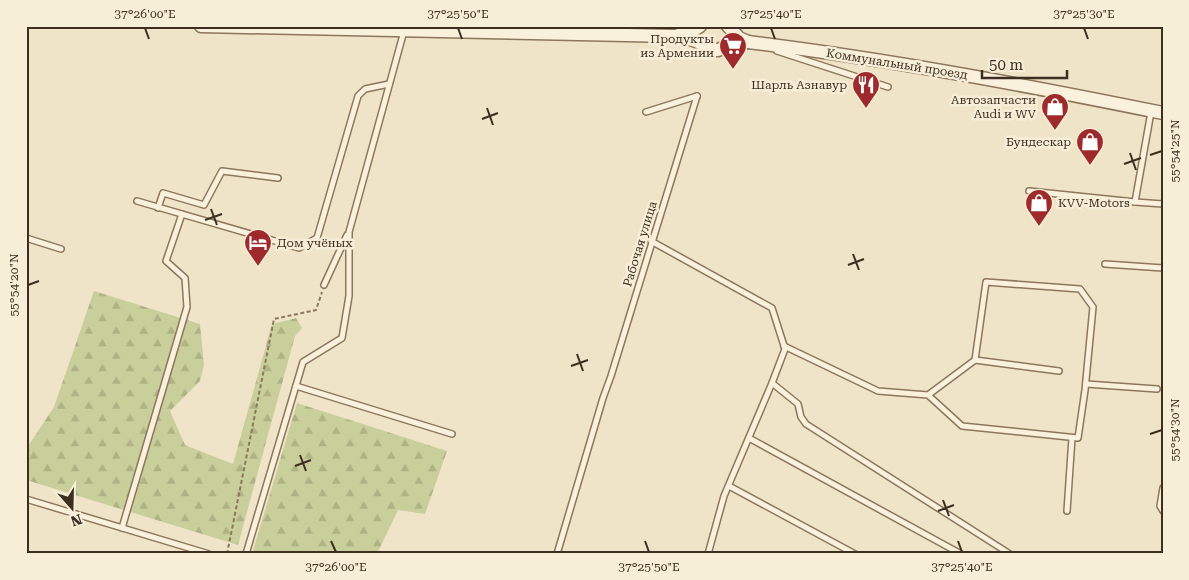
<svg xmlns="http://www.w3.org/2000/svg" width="1189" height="580" font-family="'Roboto Serif',serif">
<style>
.forest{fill:url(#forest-firs)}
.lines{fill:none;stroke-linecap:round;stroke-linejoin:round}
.service-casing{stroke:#8d765c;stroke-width:8}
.tertiary-casing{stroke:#8d765c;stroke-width:15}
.path{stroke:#8d765c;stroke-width:2;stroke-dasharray:4 2.5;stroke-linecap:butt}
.service{stroke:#faf1dc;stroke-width:5}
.tertiary{stroke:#faf1dc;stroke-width:12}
.ticks{fill:none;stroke:#3d2e20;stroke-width:2}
.labels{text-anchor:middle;stroke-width:5;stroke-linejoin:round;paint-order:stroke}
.poi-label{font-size:12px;fill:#3d2e20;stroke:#f7eed8;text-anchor:end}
.street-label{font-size:12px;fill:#3d2e20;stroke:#f7eed8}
.neatline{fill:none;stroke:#3d2e20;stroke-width:2}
.ticks-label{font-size:12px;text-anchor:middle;fill:#3d2e20}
</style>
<defs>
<pattern id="forest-firs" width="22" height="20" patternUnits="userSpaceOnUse" patternTransform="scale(1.25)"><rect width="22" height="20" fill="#c9cf9b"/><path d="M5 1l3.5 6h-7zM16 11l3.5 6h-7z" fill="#aeb285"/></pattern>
</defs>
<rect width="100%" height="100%" fill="#f0e4c8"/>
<g class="forest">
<path d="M94,291L200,324L204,365L200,381L170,411L185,445L233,464L272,324L296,318L302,328L295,336L238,545L26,480V449L54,407Z"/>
<path d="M297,403L447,451L425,514L398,510L377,554H252Z"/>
</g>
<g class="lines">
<defs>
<g id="service">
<path d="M777,51L888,87"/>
<path d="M646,112L697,96"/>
<path d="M1029,191L1135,202L1151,112"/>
<path d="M137,201L299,248L317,238L358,96L365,89L389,84"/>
<path d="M1135,202L1163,204"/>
<path d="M158,208L163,193L204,205L222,171L278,178"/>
<path d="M26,238L61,249"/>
<path d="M651,241L772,308L785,349L772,383L798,404L801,417L806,424L1010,554"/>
<path d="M1105,264L1163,268"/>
<path d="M324,285L347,235"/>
<path d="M784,346L878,391L928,395L975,360L986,282L1080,289L1093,307L1085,390L1078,438L962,426L928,395"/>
<path d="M975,360L1059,371"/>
<path d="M1086,384L1157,389"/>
<path d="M296,386L452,434"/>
<path d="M749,438L961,554"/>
<path d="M729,486L855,554"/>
<path d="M1163,488L1160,506L1163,511"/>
<path d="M26,499L209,554"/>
<path d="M1067,511L1072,438"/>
<path d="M122,528L187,307L185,278L166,261L182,214"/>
<path d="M246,554L303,362L342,338L349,296V232L404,31"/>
<path d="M557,554L603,398L611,376L697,96"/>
<path d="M708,554L724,496L772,383"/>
</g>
<g id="tertiary">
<path d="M201,26L674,36L685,37L696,41L713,50H718L738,42H748C887,59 1025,85 1163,113"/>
<path d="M728,26L739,38L748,42"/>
<path d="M678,35L691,32L700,26"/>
</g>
</defs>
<use href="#service" class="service-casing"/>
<use href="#tertiary" class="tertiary-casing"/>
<path class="path" d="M227,554L274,319L316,310L322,292"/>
<use href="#service" class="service"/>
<use href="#tertiary" class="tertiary"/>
</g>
<path class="ticks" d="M145,28L149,39M458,28L462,39M771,28L775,39M1084,28L1088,39M487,108L493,125M482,119L498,113M1130,153L1136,170M1150,155L1162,151M1124,164L1141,158M211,209L217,225M205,220L222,214M853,254L859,270M848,265L864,259M28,285L39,281M577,354L583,371M571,366L588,360M1150,434L1162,430M300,455L306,471M295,466L311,460M943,500L949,516M938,511L954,505M331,541L336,552M645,541L649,552M958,541L962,552"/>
<defs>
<symbol id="supermarket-pin" viewBox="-11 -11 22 30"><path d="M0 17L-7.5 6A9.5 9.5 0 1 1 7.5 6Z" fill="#9e2a2b" stroke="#f7eed8"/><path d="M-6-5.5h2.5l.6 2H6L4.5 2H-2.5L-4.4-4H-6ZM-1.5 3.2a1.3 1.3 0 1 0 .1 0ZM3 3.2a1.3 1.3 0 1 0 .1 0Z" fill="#fff"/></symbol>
<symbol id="restaurant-pin" viewBox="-11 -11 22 30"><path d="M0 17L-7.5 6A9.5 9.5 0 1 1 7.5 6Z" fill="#9e2a2b" stroke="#f7eed8"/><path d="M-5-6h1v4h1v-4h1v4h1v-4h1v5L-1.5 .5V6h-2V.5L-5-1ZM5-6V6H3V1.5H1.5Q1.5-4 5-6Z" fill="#fff"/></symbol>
<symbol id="shop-pin" viewBox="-11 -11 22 30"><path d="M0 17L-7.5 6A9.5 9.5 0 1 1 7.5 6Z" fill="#9e2a2b" stroke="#f7eed8"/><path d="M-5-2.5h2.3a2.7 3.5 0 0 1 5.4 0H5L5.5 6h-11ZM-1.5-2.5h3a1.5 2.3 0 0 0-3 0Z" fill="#fff"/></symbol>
<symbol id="hotel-pin" viewBox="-11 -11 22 30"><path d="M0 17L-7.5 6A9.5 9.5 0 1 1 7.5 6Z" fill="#9e2a2b" stroke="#f7eed8"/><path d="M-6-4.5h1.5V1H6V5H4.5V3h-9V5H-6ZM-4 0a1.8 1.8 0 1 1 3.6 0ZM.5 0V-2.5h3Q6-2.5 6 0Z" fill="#fff"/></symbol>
</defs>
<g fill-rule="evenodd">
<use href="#supermarket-pin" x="717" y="30" width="32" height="43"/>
<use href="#restaurant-pin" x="850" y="69" width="32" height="43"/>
<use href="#shop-pin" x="1039" y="91" width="32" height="43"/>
<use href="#shop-pin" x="1074" y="126" width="32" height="43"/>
<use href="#shop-pin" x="1023" y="187" width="32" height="43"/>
<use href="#hotel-pin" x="242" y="227" width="32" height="43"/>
</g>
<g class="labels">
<g class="poi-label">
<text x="714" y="43">Продукты<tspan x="714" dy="14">из Армении</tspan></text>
<text x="847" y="89">Шарль Азнавур</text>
<text x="1036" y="104">Автозапчасти<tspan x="1036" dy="14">Audi и WV</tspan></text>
<text x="1071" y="146">Бундескар</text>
<text x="1058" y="207" text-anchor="start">KVV-Motors</text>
<text x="277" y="247" text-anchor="start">Дом учёных</text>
</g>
<g class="street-label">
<text transform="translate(897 64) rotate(9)" y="4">Коммунальный проезд</text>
<text transform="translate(640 244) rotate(-73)" y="4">Рабочая улица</text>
</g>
</g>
<rect width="1189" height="580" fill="none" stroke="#f7eed8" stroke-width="55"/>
<g transform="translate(72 508) rotate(160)" stroke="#f7eed8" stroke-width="4" paint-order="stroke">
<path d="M0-4L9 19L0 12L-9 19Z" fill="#3d2e20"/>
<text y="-8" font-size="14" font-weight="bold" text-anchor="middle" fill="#3d2e20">N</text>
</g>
<path d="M982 70v8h85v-8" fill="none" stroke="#3d2e20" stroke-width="2.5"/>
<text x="989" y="70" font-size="15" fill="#3d2e20" stroke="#f7eed8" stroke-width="4" paint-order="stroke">50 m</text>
<rect x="28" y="28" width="1134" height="524" class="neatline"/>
<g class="ticks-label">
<text x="145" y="18">37°26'00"E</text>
<text x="458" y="18">37°25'50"E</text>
<text x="771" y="18">37°25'40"E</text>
<text x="1084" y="18">37°25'30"E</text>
<text transform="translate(1175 151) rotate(-90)" y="4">55°54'25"N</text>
<text transform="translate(14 285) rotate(-90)" y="4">55°54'20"N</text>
<text transform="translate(1175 430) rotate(-90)" y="4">55°54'30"N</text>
<text x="336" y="571">37°26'00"E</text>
<text x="649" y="571">37°25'50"E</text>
<text x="962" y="571">37°25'40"E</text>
</g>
</svg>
